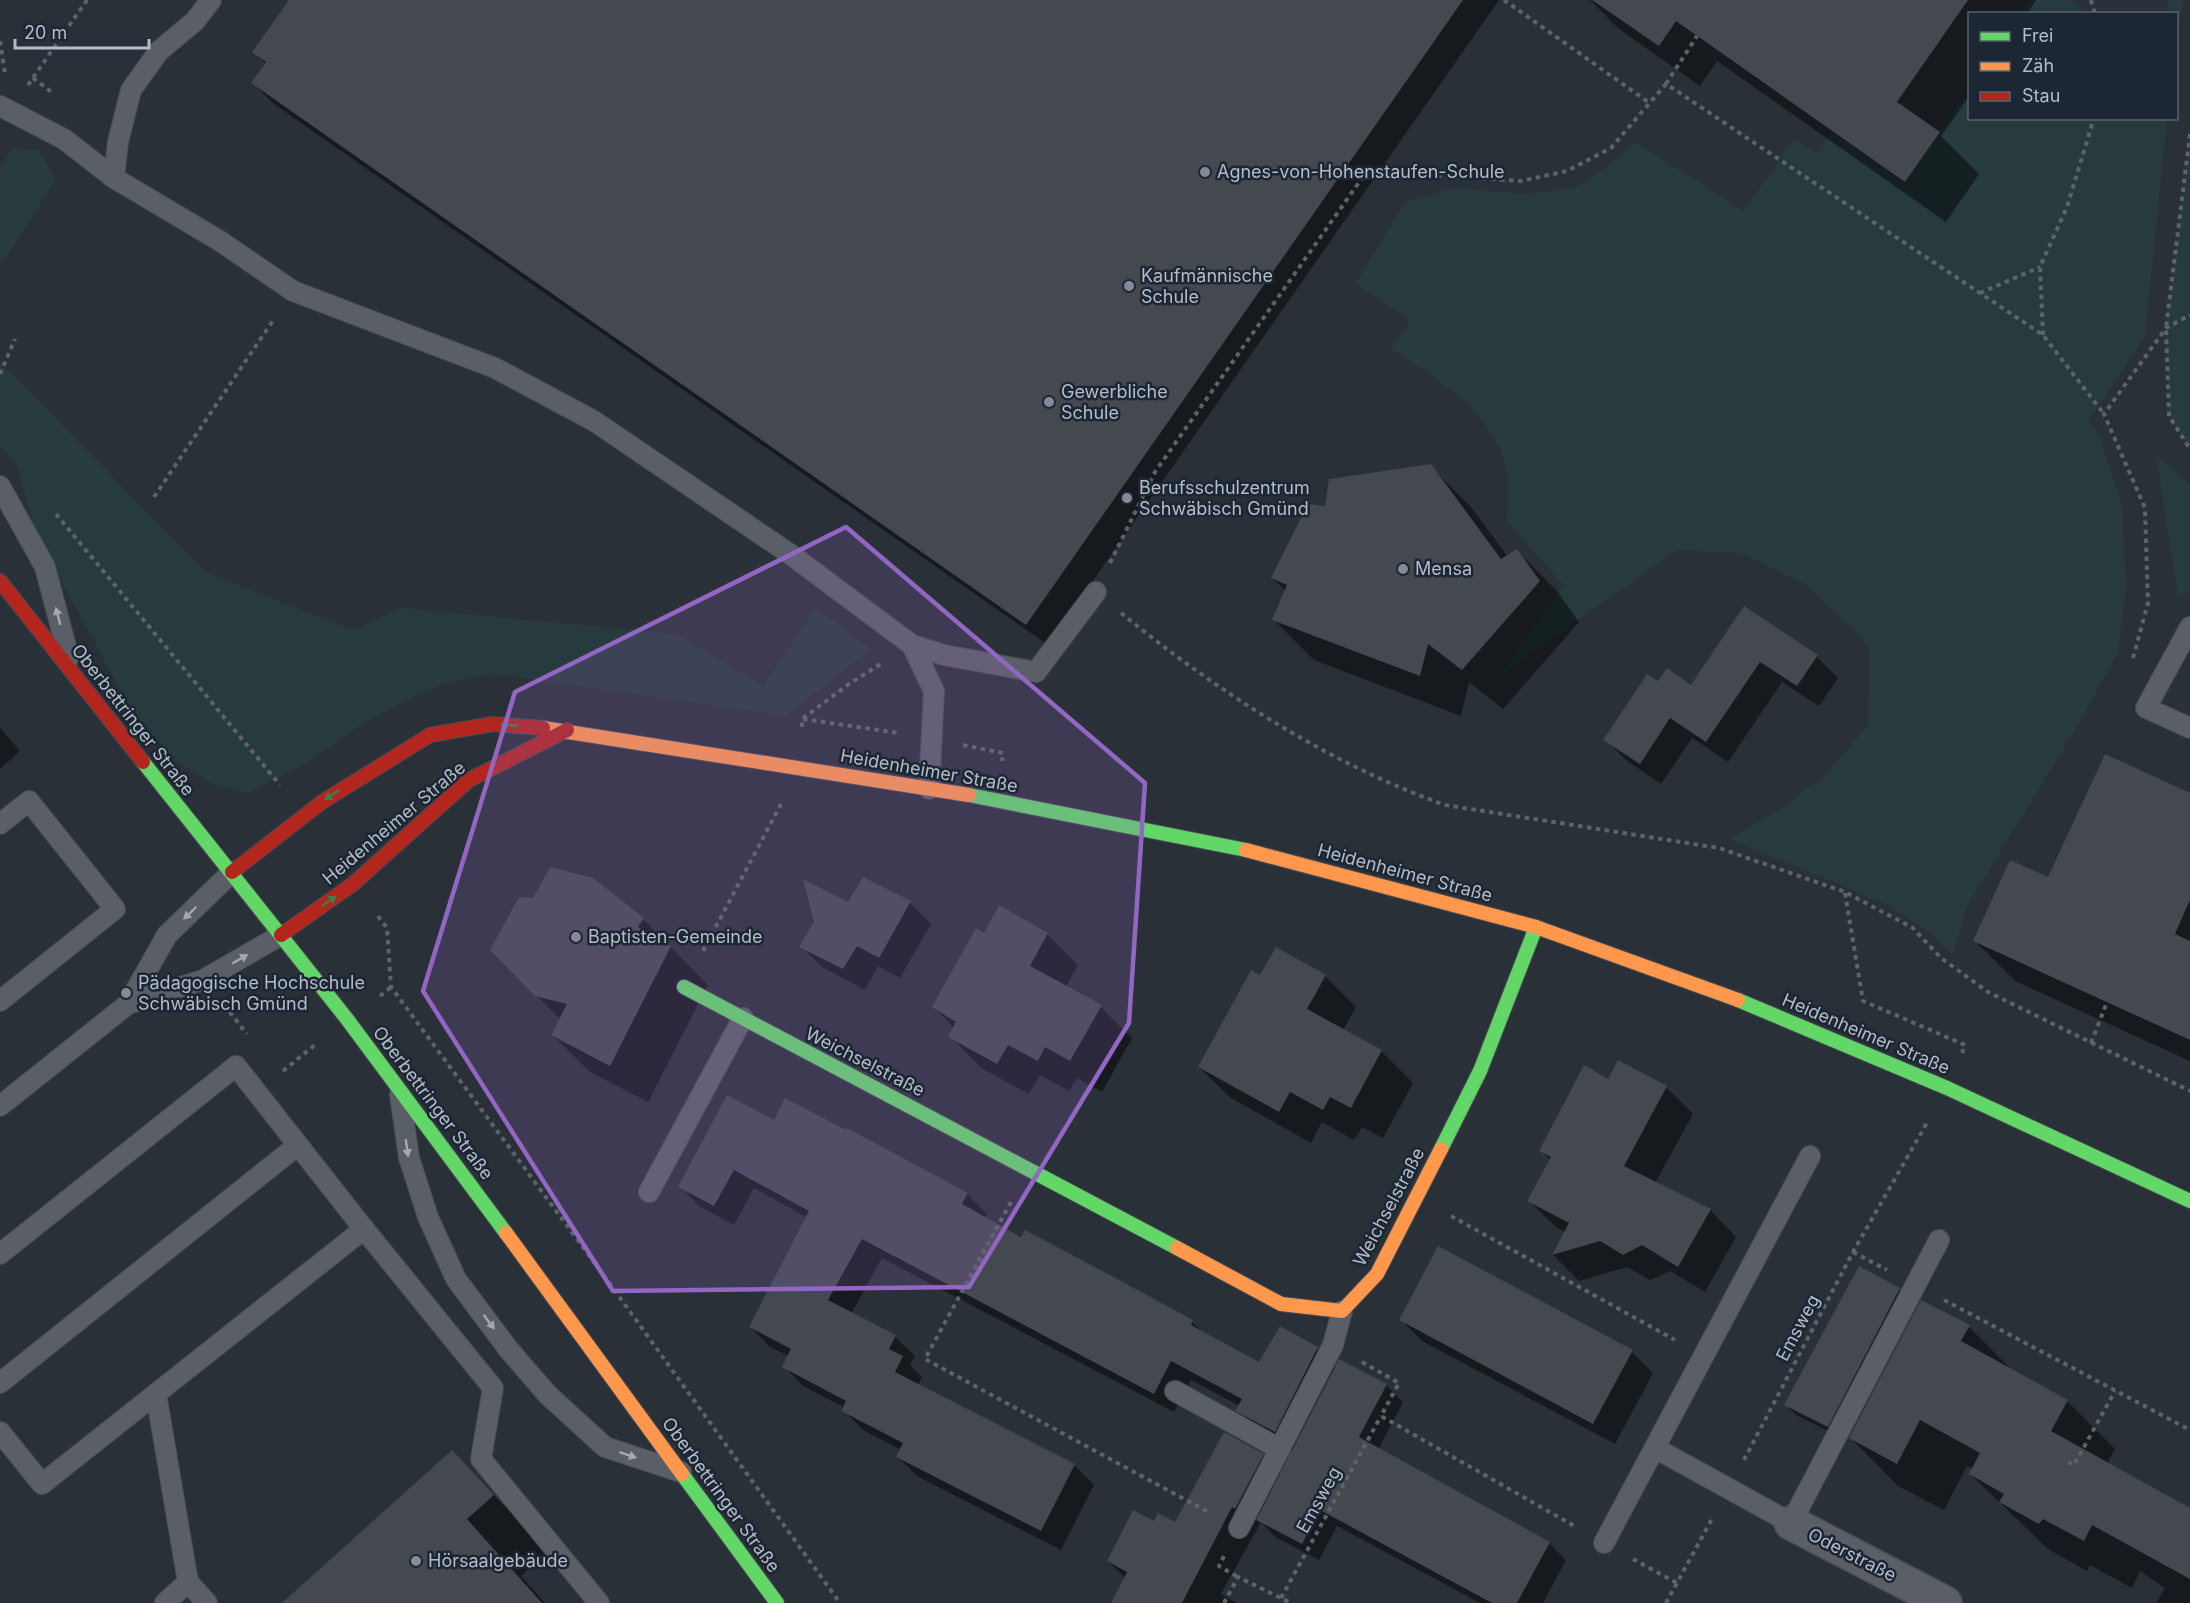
<svg xmlns="http://www.w3.org/2000/svg" width="2190" height="1603" font-family="Inter,sans-serif">
<style>
.green{fill:#273a3e}
.shadow{fill:#0007}
.building{fill:#444950}
.lines{fill:none;stroke-linecap:round;stroke-linejoin:round}
.lane-casing{stroke:#484c53;stroke-width:22}
.street-casing{stroke:#484c53;stroke-width:36}
.fast-casing{stroke:#484c53;stroke-width:16}
.slow-casing{stroke:#484c53;stroke-width:16}
.jam-casing{stroke:#484c53;stroke-width:16}
.path{stroke:#5d636a;stroke-width:4;stroke-dasharray:4.5 4.5;stroke-linecap:butt}
.lane{stroke:#5a5e66;stroke-width:20}
.street{stroke:#5a5e66;stroke-width:33}
.fast{stroke:#63d668;stroke-width:14}
.slow{stroke:#ff974d;stroke-width:14}
.jam{stroke:#b3261e;stroke-width:14}
.oneway{fill:#a2a9b5}
.oneway2{fill:#407e4e}
.marked{fill:#9266c3;fill-opacity:0.2;stroke:#9266c3;stroke-width:4.5;stroke-linejoin:round}
.poi-dot{fill:#848b96;stroke:#1d2633;stroke-width:2}
.labels{text-anchor:middle;stroke-width:5;stroke-linejoin:round;paint-order:stroke}
.poi-label{font-size:18px;fill:#b4bcc9;stroke:#1d2633;text-anchor:start}
.street-label{font-size:18px;fill:#b4bcc9;stroke:#1d2633}
</style>
<rect width="100%" height="100%" fill="#2a3038"/>
<g class="green">
<path d="M2029,0H2075L2082,13H2020Z"/>
<path d="M2167,0H2184L2177,31L2176,14L2170,13Z"/>
<path d="M1969,88L1970,118L2167,119L2145,337L2089,419L2099,436L2122,505L2126,586L2118,653L2077,727L1966,908L1953,956L1931,933L1888,905L1729,839L1782,808L1824,776L1868,726L1869,646L1807,585L1741,553L1677,550L1498,677L1564,585L1507,522C1507,506 1510,486 1507,471C1493,411 1439,380 1391,349L1410,321L1356,283L1405,202L1454,188L1525,194L1574,188L1607,167L1635,142L1744,211L1794,138L1816,153L1832,130L1906,182Z"/>
<path d="M2190,134V449L2169,416L2166,328Z"/>
<path d="M12,149L39,150L56,179L0,268V168Z"/>
<path d="M0,362L207,573L354,630L401,608L676,634L763,686L816,608L871,649L786,716L495,674L449,682L416,695L362,724L307,763L248,793L214,785L175,760L130,708L35,533L18,467L0,446Z"/>
<path d="M2156,455L2190,484V591L2178,597Z"/>
</g>
<g class="shadow">
<path d="M291,0H1499L1048,645L274,104L253,83L266,64L254,52Z"/>
<path d="M1590,0H2036L2027,14H1970V95L1941,136L1979,174L1946,222L1717,61L1700,86L1619,29Z"/>
<path d="M1430,466L1471,507L1508,557L1517,551L1557,591L1579,622L1503,709L1469,682L1461,716L1314,660L1274,620L1286,591L1272,578L1327,508Z"/>
<path d="M1745,608L1817,657L1838,678L1819,706L1782,682L1728,762L1692,738L1661,784L1626,760L1605,739L1658,684L1692,687Z"/>
<path d="M0,728L20,751L0,769Z"/>
<path d="M2190,794V1061L2015,981L1975,941L2049,879Z"/>
<path d="M533,900L643,919L708,985L648,1102L590,1072L552,1035L561,1020L536,995Z"/>
<path d="M910,903L931,924L900,978L878,966L865,990L822,967L801,946L848,904Z"/>
<path d="M1047,934L1078,965L1066,987L1101,1007L1132,1038L1102,1092L1077,1078L1069,1091L1040,1075L1029,1094L981,1068L950,1036L954,1028L934,1007L984,935Z"/>
<path d="M1325,976L1356,1007L1343,1030L1382,1052L1413,1083L1383,1138L1362,1127L1354,1140L1322,1122L1311,1143L1231,1098L1199,1067L1261,977Z"/>
<path d="M1609,1081L1666,1087L1693,1114L1655,1183L1710,1210L1736,1237L1705,1292L1670,1271L1650,1280L1627,1267L1579,1281L1553,1255L1565,1232L1556,1227L1529,1201L1551,1160L1541,1151Z"/>
<path d="M774,1122L967,1194L987,1214L984,1218L1192,1322L1206,1335L1259,1365L1280,1328L1317,1349L1336,1368L1386,1385L1403,1402L1378,1450L1549,1543L1566,1560L1543,1603H1480L1337,1526L1319,1560L1275,1537L1261,1522L1221,1594L1237,1603H1112L1125,1578L1108,1561L1155,1523L1176,1524L1263,1455L1282,1474L1294,1451L1257,1430L1237,1410L1240,1406L1191,1380L1174,1412L882,1258L851,1314L895,1337L915,1356L910,1365L922,1377L918,1385L1074,1465L1094,1485L1061,1550L917,1476L897,1456L901,1450L863,1430L843,1410L845,1408L803,1386L784,1366L789,1356L770,1347L751,1327L808,1218L754,1188L734,1225L699,1206L680,1186Z"/>
<path d="M1859,1269L1899,1290L1910,1300L1838,1436L1796,1415L1786,1405Z"/>
<path d="M1401,1320L1632,1352L1653,1373L1615,1444L1422,1341Z"/>
<path d="M1969,1327L2014,1372L2068,1402L2115,1449L2107,1464L2190,1510V1603H2156L2165,1588L2140,1571L2132,1588L2090,1565L2087,1571L2048,1549L1970,1474L1973,1469L1967,1466L1944,1510L1898,1486L1851,1438Z"/>
<path d="M452,1452L548,1551L521,1576L545,1603H284Z"/>
</g>
<g class="building">
<path d="M289,0H1463L1026,625L251,83L266,62L252,52Z"/>
<path d="M1592,0H1968L1897,102L1940,132L1905,182L1676,21L1659,46Z"/>
<path d="M1431,464L1501,559L1517,549L1540,581L1462,670L1428,644L1420,676L1272,620L1287,585L1271,578L1308,504L1325,506L1329,479Z"/>
<path d="M1744,606L1818,655L1797,686L1760,662L1706,742L1670,718L1640,764L1603,740L1647,674L1658,681L1667,668L1691,685Z"/>
<path d="M2105,754L2190,793V900L2175,934L2190,941V1040L1973,941L2010,860L2048,877Z"/>
<path d="M550,867L593,878L644,918L638,927L671,946L610,1066L551,1035L567,1004L535,996L490,950L519,897L533,898Z"/>
<path d="M863,877L911,901L879,958L857,946L843,969L799,947L814,922L803,879L848,902Z"/>
<path d="M999,905L1048,933L1030,966L1102,1005L1070,1061L1045,1047L1038,1061L1008,1045L997,1064L948,1037L956,1022L932,1007L976,928L984,933Z"/>
<path d="M1276,947L1326,975L1307,1009L1382,1050L1351,1108L1330,1097L1323,1110L1290,1092L1279,1112L1198,1067L1251,970L1260,975Z"/>
<path d="M1618,1060L1667,1086L1624,1166L1711,1209L1678,1267L1642,1245L1623,1255L1600,1241L1552,1255L1569,1223L1527,1201L1551,1157L1539,1151L1584,1065L1608,1079Z"/>
<path d="M727,1095L774,1120L785,1098L846,1130L847,1128L968,1193L962,1204L1021,1237L1025,1230L1080,1259L1193,1320L1191,1325L1259,1362L1280,1326L1318,1347L1275,1432L1235,1411L1242,1399L1171,1361L1154,1394L862,1239L828,1300L896,1335L889,1349L903,1356L895,1372L1075,1464L1041,1531L896,1457L903,1443L841,1411L846,1401L782,1367L791,1349L749,1327L809,1211L734,1170L714,1206L678,1187Z"/>
<path d="M1438,1246L1633,1350L1593,1424L1399,1320Z"/>
<path d="M1859,1266L1900,1288L1828,1427L1784,1405Z"/>
<path d="M1921,1300L1970,1325L1961,1341L2068,1400L2051,1431L2190,1508V1579L2092,1525L2084,1541L2043,1519L2039,1524L1999,1502L2004,1494L1969,1474L1980,1453L1920,1420L1897,1464L1849,1438Z"/>
<path d="M1339,1359L1387,1384L1359,1437L1550,1542L1517,1603H1492L1320,1510L1302,1544L1256,1520Z"/>
<path d="M1224,1432L1264,1454L1235,1509L1232,1507L1182,1603H1111L1127,1572L1107,1561L1133,1510L1154,1521L1158,1513L1175,1522Z"/>
<path d="M452,1450L494,1495L467,1519L542,1603H282Z"/>
</g>
<g class="lines">
<defs>
<g id="lane">
<path d="M0,106L64,139L114,178L220,241L293,291L495,368L594,421L790,554L912,645L944,655L1036,672L1096,592"/>
<path d="M114,178L118,142L131,90L159,51L195,21L211,0"/>
<path d="M0,486L45,567L69,658"/>
<path d="M2190,627L2146,708L2190,728"/>
<path d="M912,645L934,691L929,789"/>
<path d="M0,824L29,801L115,909L0,1001"/>
<path d="M128,1004L167,935L232,872"/>
<path d="M400,1095L409,1158L428,1217L456,1279L509,1350L548,1395L605,1447L681,1472"/>
<path d="M0,1106L128,1004L203,980L281,935"/>
<path d="M649,1192L743,1018"/>
<path d="M364,1229L493,1388L481,1459L599,1603"/>
<path d="M0,1254L236,1066L364,1229L42,1484L0,1432"/>
<path d="M0,1383L298,1145"/>
<path d="M1175,1391L1280,1449"/>
<path d="M156,1394L188,1582L165,1603"/>
<path d="M1655,1448L1791,1523L1939,1240"/>
<path d="M1239,1528L1333,1345L1342,1311"/>
<path d="M1604,1543L1810,1156"/>
<path d="M188,1582L207,1603"/>
</g>
<path id="street" d="M1791,1523L1945,1603"/>
<g id="fast">
<path d="M143,762L347,1019L506,1233"/>
<path d="M969,795L1246,850"/>
<path d="M684,987L1177,1248"/>
<path d="M1738,1000L1947,1088L2190,1201"/>
<path d="M1441,1149L1480,1071L1536,927"/>
<path d="M682,1474L777,1603"/>
</g>
<g id="slow">
<path d="M543,728L969,795"/>
<path d="M1246,850L1536,927L1738,1000"/>
<path d="M506,1233L682,1474"/>
<path d="M1177,1248L1281,1304L1342,1311L1377,1274L1441,1149"/>
</g>
<g id="jam">
<path d="M0,581L143,762"/>
<path d="M232,872L322,802L430,735L493,724L543,728"/>
<path d="M281,935L353,884L469,780L567,730"/>
</g>
</defs>
<use href="#lane" class="lane-casing"/>
<use href="#street" class="street-casing"/>
<use href="#fast" class="fast-casing"/>
<use href="#slow" class="slow-casing"/>
<use href="#jam" class="jam-casing"/>
<g class="path">
<path d="M1504,0L1651,104"/>
<path d="M2091,0L2095,14"/>
<path d="M0,41L5,74"/>
<path d="M33,78L54,94"/>
<path d="M1666,84L1697,36"/>
<path d="M28,85L87,0"/>
<path d="M2190,134L2166,328L2169,416L2190,449"/>
<path d="M1980,293L2040,267"/>
<path d="M2043,335L2040,267L2067,207L2094,118"/>
<path d="M0,374L15,339"/>
<path d="M154,497L274,319"/>
<path d="M56,514L280,785"/>
<path d="M1110,563L1155,472L1367,171L1521,181L1567,171L1611,148L1666,84L2043,335L2104,414"/>
<path d="M1121,613C1217,691 1327,763 1445,805L1719,848L1845,892L1913,928L1941,958L1988,992L2190,1091"/>
<path d="M2133,658L2148,603L2145,508L2104,414L2166,328L2190,315"/>
<path d="M803,719L899,733"/>
<path d="M802,727V719L849,684L882,663"/>
<path d="M963,745L1003,753L1002,761"/>
<path d="M1845,893L1863,1001L1965,1045L1962,1053"/>
<path d="M378,916L387,928L391,987L613,1288L840,1603"/>
<path d="M703,951L781,804"/>
<path d="M380,996L391,987"/>
<path d="M224,1005L247,1034"/>
<path d="M2091,1043L2107,1002"/>
<path d="M283,1071L316,1044"/>
<path d="M1011,1202L925,1359L1210,1513"/>
<path d="M1451,1216L1675,1340"/>
<path d="M1853,1252L1887,1270"/>
<path d="M1944,1300L2190,1430"/>
<path d="M1362,1362L1399,1383L1381,1416L1576,1527"/>
<path d="M1744,1460L1853,1252L1928,1121"/>
<path d="M2068,1462L2074,1465L2115,1391"/>
<path d="M1224,1556L1219,1566L1238,1577"/>
<path d="M1633,1559L1677,1583"/>
<path d="M1281,1598L1381,1416"/>
<path d="M1224,1603L1238,1577L1291,1603"/>
<path d="M1666,1603L1713,1517"/>
</g>
<use href="#lane" class="lane"/>
<use href="#street" class="street"/>
<use href="#fast" class="fast"/>
<use href="#slow" class="slow"/>
<use href="#jam" class="jam"/>
</g>
<defs><path id="oneway-solid" d="M-6-.8H1V-3.2L6.5 0L1 3.2V.8H-6Z" transform="scale(1.5)"/></defs>
<g class="oneway">
<use href="#oneway-solid" transform="translate(58 616) rotate(-105)"/>
<use href="#oneway-solid" transform="translate(190 913) rotate(136)"/>
<use href="#oneway-solid" transform="translate(240 959) rotate(-30)"/>
<use href="#oneway-solid" transform="translate(407 1148) rotate(82)"/>
<use href="#oneway-solid" transform="translate(489 1322) rotate(53)"/>
<use href="#oneway-solid" transform="translate(628 1455) rotate(18)"/>
</g>
<g class="oneway2">
<use href="#oneway-solid" transform="translate(509 725) rotate(-175)"/>
<use href="#oneway-solid" transform="translate(332 795) rotate(147)"/>
<use href="#oneway-solid" transform="translate(329 901) rotate(-35)"/>
</g>
<path class="marked" d="M846,527L1145,783L1129,1023L969,1287L613,1291L423,991L515,692Z"/>
<g class="poi-dot">
<circle cx="1205" cy="172" r="6"/>
<circle cx="1129" cy="286" r="6"/>
<circle cx="1049" cy="402" r="6"/>
<circle cx="1127" cy="498" r="6"/>
<circle cx="1403" cy="569" r="6"/>
<circle cx="576" cy="937" r="6"/>
<circle cx="126" cy="993" r="6"/>
<circle cx="416" cy="1561" r="6"/>
</g>
<g class="labels">
<g class="poi-label">
<text x="1217" y="178">Agnes-von-Hohenstaufen-Schule</text>
<text x="1141" y="282">Kaufmännische<tspan x="1141" dy="21">Schule</tspan></text>
<text x="1061" y="398">Gewerbliche<tspan x="1061" dy="21">Schule</tspan></text>
<text x="1139" y="494">Berufsschulzentrum<tspan x="1139" dy="21">Schwäbisch Gmünd</tspan></text>
<text x="1415" y="575">Mensa</text>
<text x="588" y="943">Baptisten-Gemeinde</text>
<text x="138" y="989">Pädagogische Hochschule<tspan x="138" dy="21">Schwäbisch Gmünd</tspan></text>
<text x="428" y="1567">Hörsaalgebäude</text>
</g>
<g class="street-label">
<text transform="translate(133 720) rotate(52)" y="6">Oberbettringer Straße</text>
<text transform="translate(929 771) rotate(10)" y="6">Heidenheimer Straße</text>
<text transform="translate(394 823) rotate(-40)" y="6">Heidenheimer Straße</text>
<text transform="translate(1405 873) rotate(15)" y="6">Heidenheimer Straße</text>
<text transform="translate(1866 1034) rotate(23)" y="6">Heidenheimer Straße</text>
<text transform="translate(865 1062) rotate(27)" y="6">Weichselstraße</text>
<text transform="translate(433 1103) rotate(53)" y="6">Oberbettringer Straße</text>
<text transform="translate(1389 1207) rotate(-62)" y="6">Weichselstraße</text>
<text transform="translate(1798 1328) rotate(-62)" y="6">Emsweg</text>
<text transform="translate(721 1495) rotate(54)" y="6">Oberbettringer Straße</text>
<text transform="translate(1319 1500) rotate(-61)" y="6">Emsweg</text>
<text transform="translate(1852 1555) rotate(27)" y="6">Oderstraße</text>
</g>
</g>
<rect x="1968" y="12" width="210" height="108" fill="#1d2633" stroke="#59626f" stroke-width="1.5"/>
<rect x="1980" y="32" width="30" height="9" fill="#63d668" stroke="#59626f" stroke-width="1.5"/>
<text x="2022" y="42" font-size="18" fill="#b4bcc9">Frei</text>
<rect x="1980" y="62" width="30" height="9" fill="#ff974d" stroke="#59626f" stroke-width="1.5"/>
<text x="2022" y="72" font-size="18" fill="#b4bcc9">Zäh</text>
<rect x="1980" y="92" width="30" height="9" fill="#b3261e" stroke="#59626f" stroke-width="1.5"/>
<text x="2022" y="102" font-size="18" fill="#b4bcc9">Stau</text>
<path d="M15 39v9h134v-9" fill="none" stroke="#b4bcc9" stroke-width="3"/>
<text x="24" y="39" font-size="18" fill="#b4bcc9" stroke="#1d2633" stroke-width="4.5" paint-order="stroke">20 m</text>
</svg>
